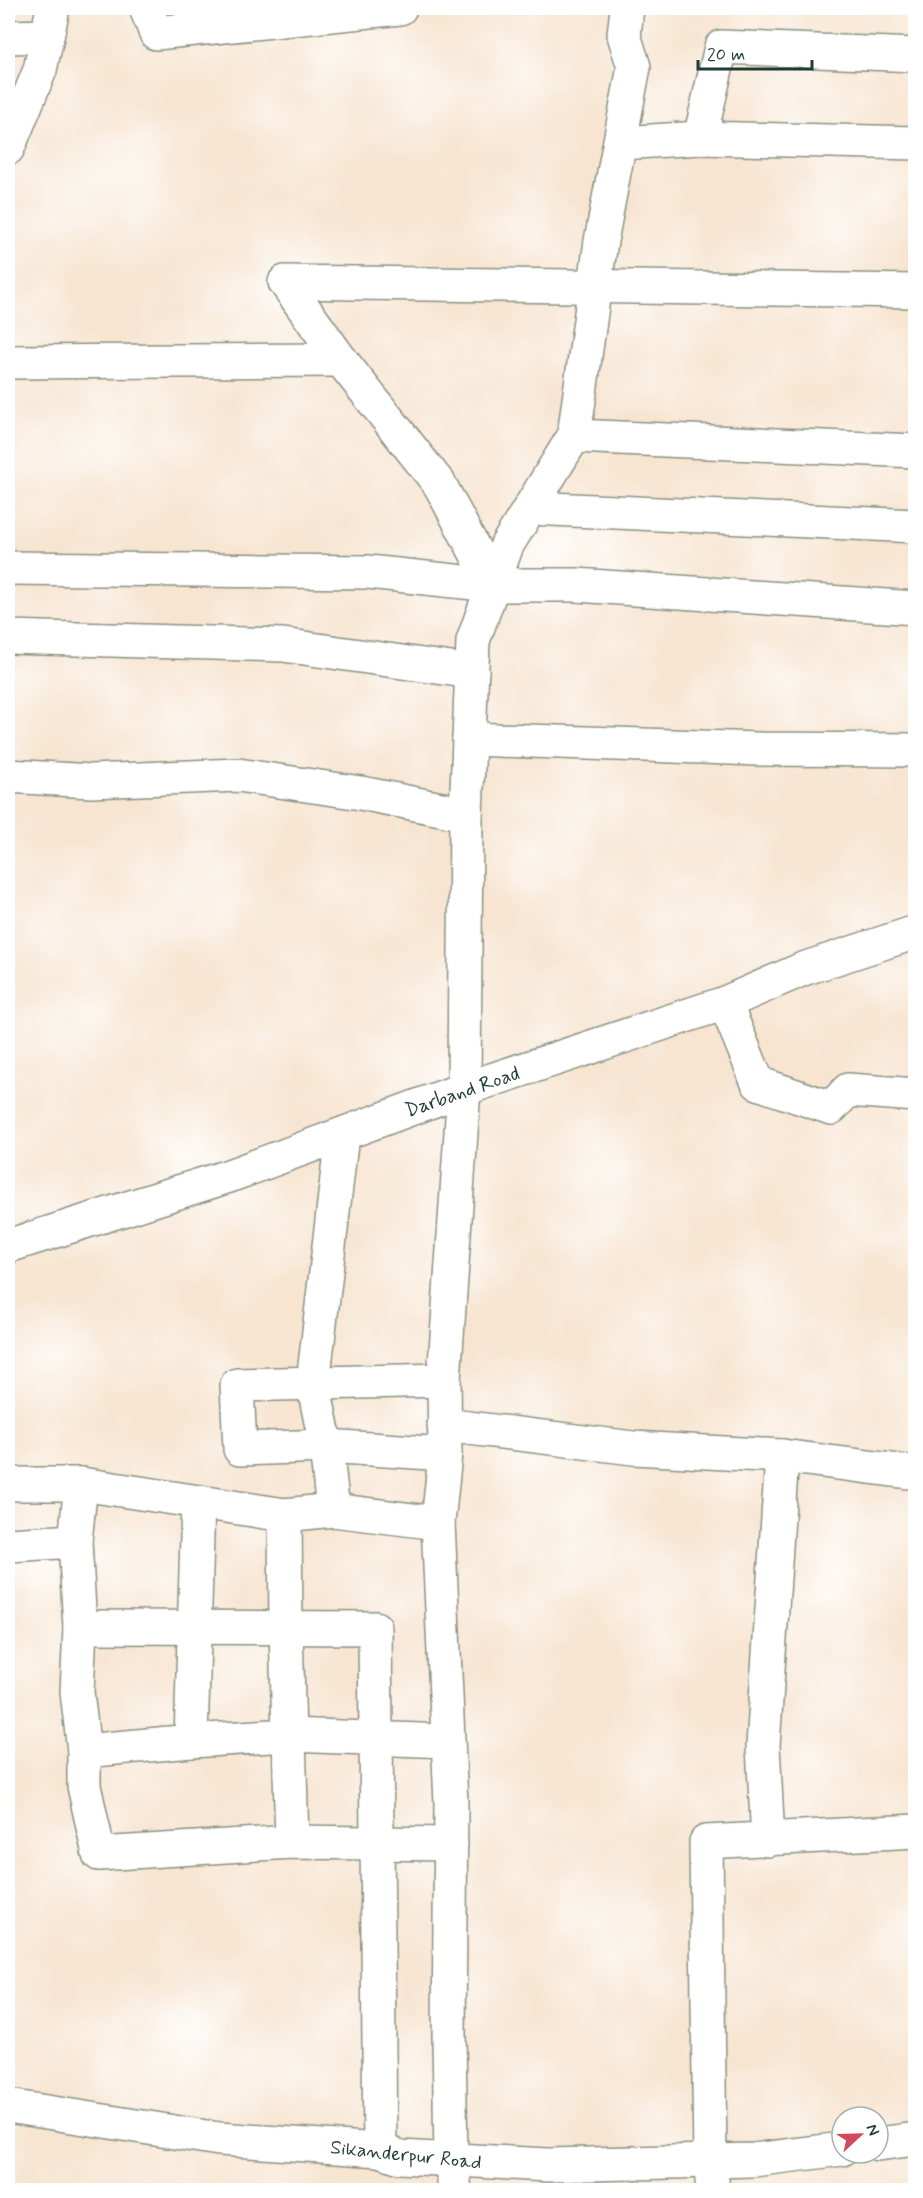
<svg xmlns="http://www.w3.org/2000/svg" width="923" height="2198" font-family="Mynerve,sans-serif">
<style>
.lines{fill:none;stroke-linecap:round;stroke-linejoin:round}
.minor-casing{stroke:#8b9182;stroke-width:36}
.secondary-casing{stroke:#8b9182;stroke-width:36}
.minor{stroke:#fff;stroke-width:33}
.secondary{stroke:#fff;stroke-width:33}
.labels{text-anchor:middle;stroke-width:6;stroke-linejoin:round;paint-order:stroke}
.street-label{font-size:20px;fill:#1f3d34;stroke:#fff}
</style>
<rect width="100%" height="100%" fill="#fff"/>
<filter id="ink" filterUnits="userSpaceOnUse"><feTurbulence type="fractalNoise" baseFrequency=".0167" numOctaves="2"/><feDisplacementMap in="SourceGraphic" scale="12" xChannelSelector="R" yChannelSelector="G"/><feConvolveMatrix kernelMatrix="1 2 1 2 8 2 1 2 1" color-interpolation-filters="sRGB"/></filter>
<filter id="wash" filterUnits="userSpaceOnUse"><feTurbulence type="fractalNoise" baseFrequency=".008" numOctaves="4" result="noise"/><feDisplacementMap in="SourceGraphic" scale="24" xChannelSelector="R" yChannelSelector="G"/><feGaussianBlur stdDeviation="1.35" result="paint"/><feColorMatrix in="noise" values="0 0 0 0 0 0 0 0 0 0 0 0 0 0 0 0 0 1.4 0 .05"/><feComposite in="paint" operator="in"/></filter>
<g filter="url(#wash)">
<rect width="100%" height="100%" fill="#f7e5d1"/>
</g>
<g filter="url(#ink)">
<g class="lines">
<defs>
<g id="minor">
<path d="M146,8L156,33L400,8"/>
<path d="M8,37L47,36"/>
<path d="M916,55L721,47L700,138L916,143"/>
<path d="M620,143L700,138"/>
<path d="M8,148L40,70L53,8"/>
<path d="M916,291L285,282L341,360L440,485L493,585H576L916,608"/>
<path d="M8,362L341,360"/>
<path d="M574,436L916,451"/>
<path d="M530,508L916,526"/>
<path d="M8,568L368,572L493,585"/>
<path d="M8,637L283,645L472,672"/>
<path d="M469,739L758,749L916,750"/>
<path d="M8,776L91,781L238,775L361,793L466,814"/>
<path d="M725,1003L758,1083L831,1108L848,1090L916,1095"/>
<path d="M444,1380L237,1385L240,1449L326,1446L445,1454"/>
<path d="M444,1425L633,1448L782,1456L916,1473"/>
<path d="M8,1484H81L285,1515L333,1510L438,1523"/>
<path d="M81,1484L75,1541L80,1627L77,1692L84,1751V1786L99,1854L292,1842L451,1844"/>
<path d="M333,1510L326,1446L313,1383L342,1135"/>
<path d="M285,1515L286,1628L292,1842"/>
<path d="M8,1545L75,1541"/>
<path d="M80,1627L375,1628L380,2150"/>
<path d="M191,1741L198,1502"/>
<path d="M84,1751L191,1741L289,1735L447,1741"/>
<path d="M768,1840L763,1746L782,1456"/>
<path d="M8,2106L219,2139L380,2150L400,2157L548,2165L753,2160L842,2149"/>
<path d="M878,2144L916,2139"/>
<path d="M455,2190L451,2160L449,2037L451,1803L438,1523L445,1454L444,1380L464,1089L466,814L473,641L507,545L574,436L601,241L634,67L624,35L627,8"/>
<path d="M713,2190L710,2161L706,1842L916,1831"/>
</g>
<path id="secondary" d="M8,1246L229,1176L464,1089L725,1003L803,969L916,932"/>
</defs>
<use href="#minor" class="minor-casing"/>
<use href="#secondary" class="secondary-casing"/>
<use href="#minor" class="minor"/>
<use href="#secondary" class="secondary"/>
</g>
</g>
<g class="labels">
<g class="street-label">
<text transform="translate(462 1091) rotate(-19)" y="7">Darband Road</text>
<text transform="translate(406 2154) rotate(6)" y="7">Sikanderpur Road</text>
</g>
</g>
<rect width="923" height="2198" fill="none" stroke="#fff" stroke-width="30"/>
<g transform="translate(860 2135) rotate(68)"><circle r="28" fill="#ffffff" stroke="#a5b1ae" stroke-width="1.5"/>
<path d="M0-4.5L10 22L0 15L-10 22Z" fill="#d1495b"/>
<text y="-9" font-size="16" font-weight="bold" text-anchor="middle" fill="#1f3d34">N</text>
</g>
<path d="M698 60v9h114v-9" fill="none" stroke="#1f3d34" stroke-width="3"/>
<text x="707" y="60" font-size="18" fill="#1f3d34" stroke="#ffffff" stroke-width="4.5" paint-order="stroke">20 m</text>
</svg>
